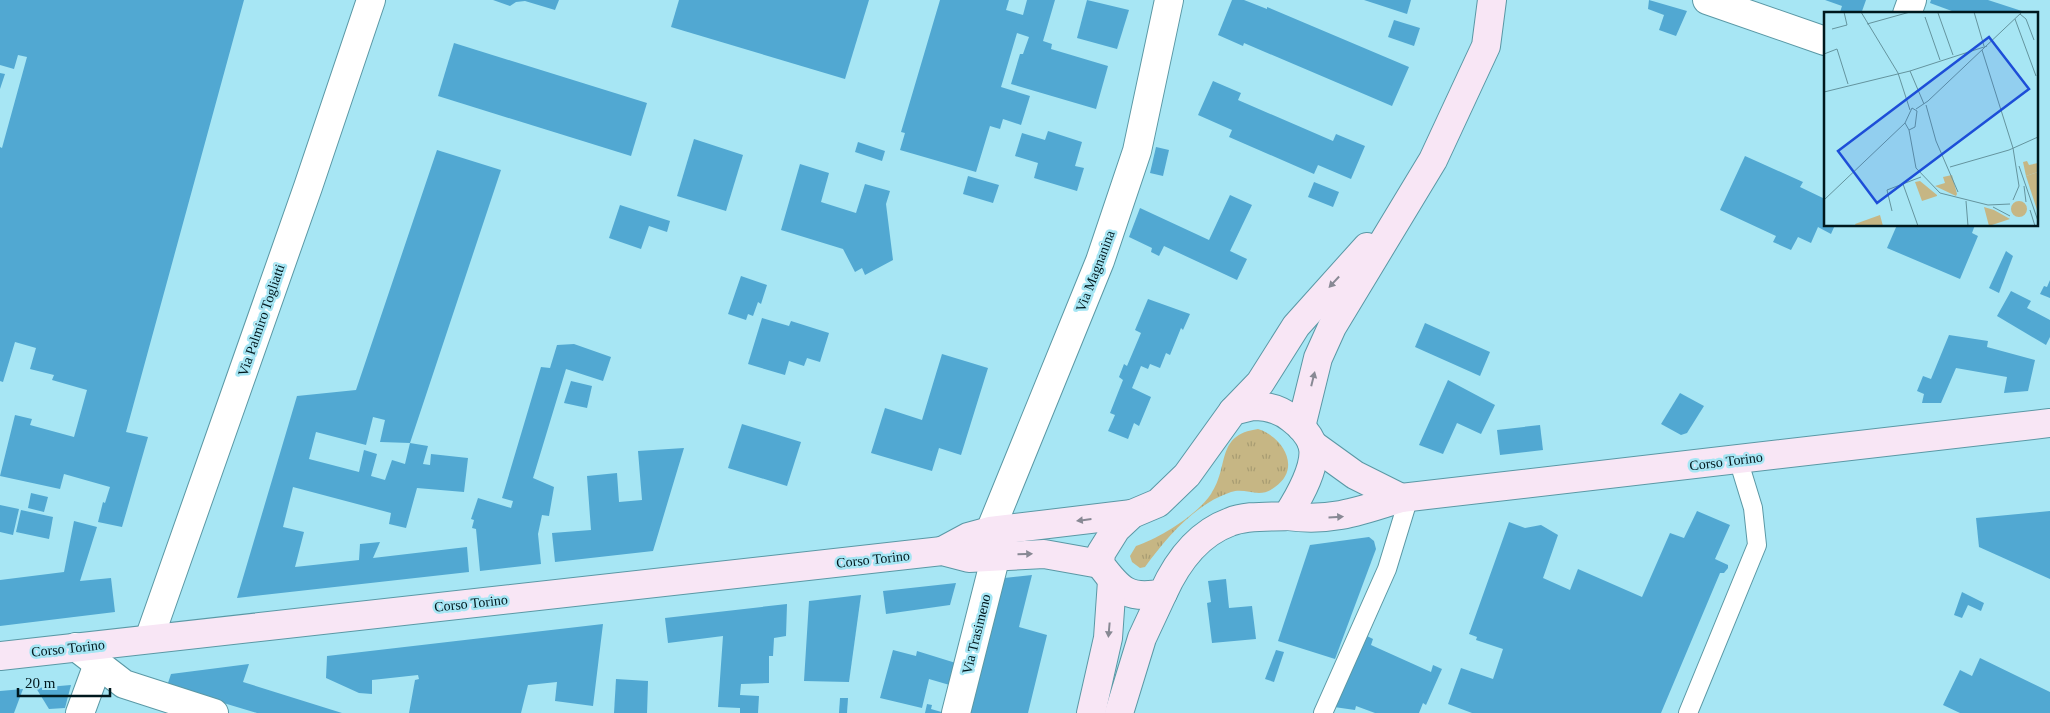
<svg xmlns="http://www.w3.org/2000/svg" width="2050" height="713" font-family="Georgia,serif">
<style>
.grass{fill:url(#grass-tufts)}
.building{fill:#51a8d2}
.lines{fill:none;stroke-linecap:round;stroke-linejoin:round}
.service-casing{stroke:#5a98a5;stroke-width:20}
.minor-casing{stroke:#5a98a5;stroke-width:30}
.tertiary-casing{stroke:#5a98a5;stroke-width:30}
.secondary-casing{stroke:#5a98a5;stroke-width:30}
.service{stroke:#fff;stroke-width:18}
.minor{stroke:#fff;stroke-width:28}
.tertiary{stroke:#fff;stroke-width:28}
.secondary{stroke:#f8e6f5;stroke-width:28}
.oneway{fill:#888994}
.labels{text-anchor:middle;stroke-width:5;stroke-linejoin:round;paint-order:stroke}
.street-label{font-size:14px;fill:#00181d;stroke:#a7e6f4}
.inset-road{fill:none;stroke:#64949e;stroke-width:1}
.view{fill:#1d4ed8;fill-opacity:0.15;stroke:#1d4ed8;stroke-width:2.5}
.inset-edge{fill:none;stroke:#00181d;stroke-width:2.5}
</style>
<defs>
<pattern id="grass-tufts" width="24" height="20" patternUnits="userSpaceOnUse" patternTransform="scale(1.25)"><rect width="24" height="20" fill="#c6b684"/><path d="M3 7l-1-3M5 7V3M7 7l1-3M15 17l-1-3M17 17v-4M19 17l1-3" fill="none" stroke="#a89c72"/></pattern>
</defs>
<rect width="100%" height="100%" fill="#a7e6f4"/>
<path class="grass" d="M1258,429C1283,437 1302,468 1275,487C1259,500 1247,487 1231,492C1195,504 1167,537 1145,567L1140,568L1132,562L1130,556L1136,546C1160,538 1197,515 1211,494C1230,466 1215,435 1258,429Z"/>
<g class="building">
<path d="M0,0H244L126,432L148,437L122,527L98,522L103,502L105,503L110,487L64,474L60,489L0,476L15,415L32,419L30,425L74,437L87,390L52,380L54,375L30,369L36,348L15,342L3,382L0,381V147L2,148L27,57L18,55L14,69L0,65Z"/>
<path d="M493,0H559L555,10L525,1L516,2L510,6Z"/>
<path d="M679,0H869L845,79L671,27Z"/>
<path d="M940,0H1009L1006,10L1023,15L1027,0H1055L1043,41L1052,44L1051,49L1108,66L1096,109L1011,84L1020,54H1023L1029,37L1017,33L1001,87L1030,96L1021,125L1003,119L1000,129L990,126L976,172L900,150L905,133L901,132Z"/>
<path d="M1087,0L1129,10L1117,49L1077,38Z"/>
<path d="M1232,0H1244L1267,9V7L1409,67L1392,106L1244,43L1243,46L1218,35Z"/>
<path d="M1364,0H1411L1407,14Z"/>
<path d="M1649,0L1687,11L1676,36L1659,30L1664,15L1648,9Z"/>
<path d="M1825,0H1866L1861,14L1840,12L1842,6Z"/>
<path d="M1931,0H1988L2028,13L1960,14L1930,3Z"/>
<path d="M1394,20L1420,28L1414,46L1388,37Z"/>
<path d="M454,43L647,103L631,156L438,96Z"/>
<path d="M0,73L5,74L0,89Z"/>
<path d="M1213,81L1241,93L1238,100L1333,141L1336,134L1365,146L1351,179L1318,165L1314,174L1229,137L1232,130L1198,115Z"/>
<path d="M1048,131L1082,142L1075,166L1084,168L1077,191L1034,178L1038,163L1015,156L1022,133L1045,140Z"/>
<path d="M694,139L743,155L726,211L677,196Z"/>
<path d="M858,142L885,151L882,161L855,152Z"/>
<path d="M1156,147L1169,150L1163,176L1150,173Z"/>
<path d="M437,150L501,170L410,443L380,442L385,420L373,417L366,445L316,432L309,459L359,472L364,450L377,454L371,476L385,480L392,460L405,464L410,443L428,446L423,464L430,465L431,454L468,458L464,492L417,488L406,528L389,524L391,513L293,487L283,527L304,532L295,567L359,560L360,544L380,542L373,558L467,547L469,572L237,598L297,396L356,390Z"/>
<path d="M1745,156L1803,182L1800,187L1825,199V225H1835L1831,234L1818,227L1811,243L1798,237L1791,250L1773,242L1776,236L1720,210Z"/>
<path d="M800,164L829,173L821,202L856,213L865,184L890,191L886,204L893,260L865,275L862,268L855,272L843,249L781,230Z"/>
<path d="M968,176L999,185L993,203L963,194Z"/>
<path d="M1314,182L1339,192L1333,207L1308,197Z"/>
<path d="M1230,195L1252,205L1230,251L1247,259L1237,280L1164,246L1159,256L1151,252L1152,248L1129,237L1140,208L1209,240Z"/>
<path d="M620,205L670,221L667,232L649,226L641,249L609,238Z"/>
<path d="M1897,225H1975L1972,233L1978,236L1960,279L1887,248Z"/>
<path d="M2006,251L2013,256L1999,293L1989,288Z"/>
<path d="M741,276L767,285L761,304L758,302L753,316L748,314L746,320L728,314Z"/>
<path d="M2050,280V298L2040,294L2044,286L2047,287Z"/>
<path d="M2011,291L2031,301L2027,308L2050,320V337L2046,345L1997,316Z"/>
<path d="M1148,299L1190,314L1183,330L1181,328L1170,355L1166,353L1160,368L1150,364L1148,369L1141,366L1132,388L1151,397L1139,426L1134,423L1128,439L1108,431L1115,415L1110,413L1123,380L1119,377L1124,364L1127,366L1141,333L1135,330Z"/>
<path d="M762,318L789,326L791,321L829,333L820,362L807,358L804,366L789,361L785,375L748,364Z"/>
<path d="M1425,323L1490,352L1480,376L1415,347Z"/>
<path d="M1949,335L1988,341L1987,347L2035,360L2028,391L2004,393L2007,377L1956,368L1941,403H1922L1924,394L1917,391L1923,376L1931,379Z"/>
<path d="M574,344L611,357L603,381L566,369L533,478L554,487L549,516L542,515L538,534L541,564L480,571L476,529L472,528L474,520L471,519L478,498L511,508L513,501L502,498L541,367L550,368L557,345Z"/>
<path d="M942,354L988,368L961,455L939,448L932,471L871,453L885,408L922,420Z"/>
<path d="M1448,380L1495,405L1481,434L1457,423L1443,454L1419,445Z"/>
<path d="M571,381L592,386L587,408L564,403Z"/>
<path d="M1680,393L1704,406L1687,433L1681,435L1661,424Z"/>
<path d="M742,424L801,442L787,486L728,468Z"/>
<path d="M1540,425L1543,450L1500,455L1497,430Z"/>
<path d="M684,448L653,551L555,562L552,533L591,530L587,476L617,473L619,502L642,500L638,451Z"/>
<path d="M31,493L48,497L44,512L28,508Z"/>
<path d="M0,505L19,509L13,535L0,532Z"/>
<path d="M21,510L53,517L49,539L16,532Z"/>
<path d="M1697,511L1730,525L1715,559L1728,565V568L1724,573H1720L1661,713H1472L1448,704L1461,668L1493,679L1503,649L1476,640L1477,637L1469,634L1509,522L1525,528L1541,525L1558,535L1543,578L1570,590L1578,569L1642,597L1670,533L1684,538Z"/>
<path d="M2050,511V579L1979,547L1976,518Z"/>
<path d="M74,521L97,527L80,581L111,578L115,612L0,626V580L64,572Z"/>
<path d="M1369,537L1374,541L1376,549L1335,659L1278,641L1310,545Z"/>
<path d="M1032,575L1019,627L1047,635L1028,713H970L1004,578Z"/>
<path d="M1226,579L1229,608L1252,606L1256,639L1212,643L1207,603L1211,602L1208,581Z"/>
<path d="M956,583L950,605L886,614L883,591Z"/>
<path d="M1962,592L1984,603L1981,611L1968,605L1962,618L1954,615Z"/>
<path d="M861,595L849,682L804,681L809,601Z"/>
<path d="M787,604L786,636L774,638L773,656H769V683L741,684L740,695L759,696L758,713H740V708L718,707L723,636L668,643L665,618Z"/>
<path d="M603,624L593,706L555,701L557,682L528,685L521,713H409L415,680L419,679L418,675L372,680V694L359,693L326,678L327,656Z"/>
<path d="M1365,635L1373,639L1371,645L1431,672L1433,665L1442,669L1426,705L1423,703L1419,713H1375L1356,706L1355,710L1334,707Z"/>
<path d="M893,650L916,656L917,651L959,664L953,686L929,679L922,708L880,698Z"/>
<path d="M1276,650L1284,652L1274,682L1265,679Z"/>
<path d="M1980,658L2050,692V713H1960L1943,705L1960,670L1972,676Z"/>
<path d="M249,664L243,682L342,713H257L167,686L171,674Z"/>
<path d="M616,679L648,681L647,713H614Z"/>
<path d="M71,685L65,708L49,709L36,688Z"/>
<path d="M23,689L14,713H0V691Z"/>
<path d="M840,698H848L847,713H839Z"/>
<path d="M927,704L932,705L931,709L945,713H925Z"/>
</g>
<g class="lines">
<defs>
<g id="service">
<path d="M1323,713L1387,569L1409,497"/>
<path d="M1688,713L1757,545L1753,508L1738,459"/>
</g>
<g id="minor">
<path d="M1707,0L1825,41"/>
<path d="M1907,14L1912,0"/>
<path d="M990,531L1100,261L1137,151L1169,0"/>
<path d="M76,647L124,684L214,713"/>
<path d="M80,713L98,664"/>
<path d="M956,713L996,555"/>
</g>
<path id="tertiary" d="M149,639L308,187L371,0"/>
<g id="secondary">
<path d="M1253,406C1268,406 1280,409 1292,419C1300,425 1308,434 1312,443C1319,464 1298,499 1287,516C1270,517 1246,515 1230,522C1197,534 1177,562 1163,593C1129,600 1120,591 1100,564L1101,553L1116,529L1132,514L1158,503L1187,475L1233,411Z"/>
<path d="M1233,411L1260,383L1296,326L1367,247"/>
<path d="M1301,427L1318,358L1332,327L1433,160L1486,46L1492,0"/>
<path d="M1312,444L1355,475L1401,498"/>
<path d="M1287,516C1332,522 1360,511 1401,498L2050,423"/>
<path d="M942,551L968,537L990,531L1132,514"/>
<path d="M0,656L942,551L969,558L1044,554L1100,564"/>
<path d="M1091,713L1108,638L1112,581"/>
<path d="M1119,713L1142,638L1163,593"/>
</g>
</defs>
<use href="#service" class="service-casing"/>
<use href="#minor" class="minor-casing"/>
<use href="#tertiary" class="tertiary-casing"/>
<use href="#secondary" class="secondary-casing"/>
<use href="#service" class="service"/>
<use href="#minor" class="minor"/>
<use href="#tertiary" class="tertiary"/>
<use href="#secondary" class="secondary"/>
</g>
<defs><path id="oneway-solid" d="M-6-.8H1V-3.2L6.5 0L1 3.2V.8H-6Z" transform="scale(1.25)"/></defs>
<g class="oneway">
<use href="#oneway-solid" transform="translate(1334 282) rotate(133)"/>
<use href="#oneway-solid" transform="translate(1313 379) rotate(-76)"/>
<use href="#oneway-solid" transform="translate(1336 517) rotate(-4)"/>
<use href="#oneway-solid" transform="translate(1084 520) rotate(173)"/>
<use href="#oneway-solid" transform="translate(1025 554) rotate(-2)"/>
<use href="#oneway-solid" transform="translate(1109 630) rotate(95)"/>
</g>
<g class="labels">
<g class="street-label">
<text transform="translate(1095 271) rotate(-69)" y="5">Via Magnanina</text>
<text transform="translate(261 320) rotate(-71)" y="5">Via Palmiro Togliatti</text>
<text transform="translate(1726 461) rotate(-7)" y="5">Corso Torino</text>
<text transform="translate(873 559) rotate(-6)" y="5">Corso Torino</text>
<text transform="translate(471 603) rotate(-6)" y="5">Corso Torino</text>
<text transform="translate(976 634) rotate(-76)" y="5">Via Trasimeno</text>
<text transform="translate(68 648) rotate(-6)" y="5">Corso Torino</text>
</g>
</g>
<g transform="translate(1824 12)">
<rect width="214" height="214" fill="#a7e6f4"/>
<path d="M203,149L205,153L214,151V160L202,164L199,150ZM128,163L133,182L132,184L111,174L121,171L119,165ZM96,169L113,183V184L98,189L91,170ZM187 197a8 8 0 1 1 16 0a8 8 0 1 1-16 0ZM160,195L170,198L186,207L165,214ZM56,203L59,214H32L31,212Z" fill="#c6b684"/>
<path d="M214,160V201L202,164Z" fill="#c6b684"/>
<path class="inset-road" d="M37,0L74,61L86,98M150,0L160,34M114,1L129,43M196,2L202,7L210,28M101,5L116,48M191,7L212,64M43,12L86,0M8,17L23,13L20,0M158,38L189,136L195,174L189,188M0,42L13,37L24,72M86,59L100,92M0,80L86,59L163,34M102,93L112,129L134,180M88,96L93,99L91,115L85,118L81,111ZM92,97L104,89L198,0M85,118L92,156L116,181L164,193L186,192M195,154L214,209M126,155L185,138L214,125M79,172L94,214M200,174L202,190M0,188L81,111M142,189L144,214M169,195L186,204M206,198L211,214M68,199L63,178L97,165"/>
<path class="view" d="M165,25L205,77L53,191L14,139Z"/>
<rect width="214" height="214" class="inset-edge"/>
</g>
<path d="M18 688v8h92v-8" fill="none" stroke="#00181d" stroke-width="2.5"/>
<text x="25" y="688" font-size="15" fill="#00181d" stroke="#a7e6f4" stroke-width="4" paint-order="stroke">20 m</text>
</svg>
